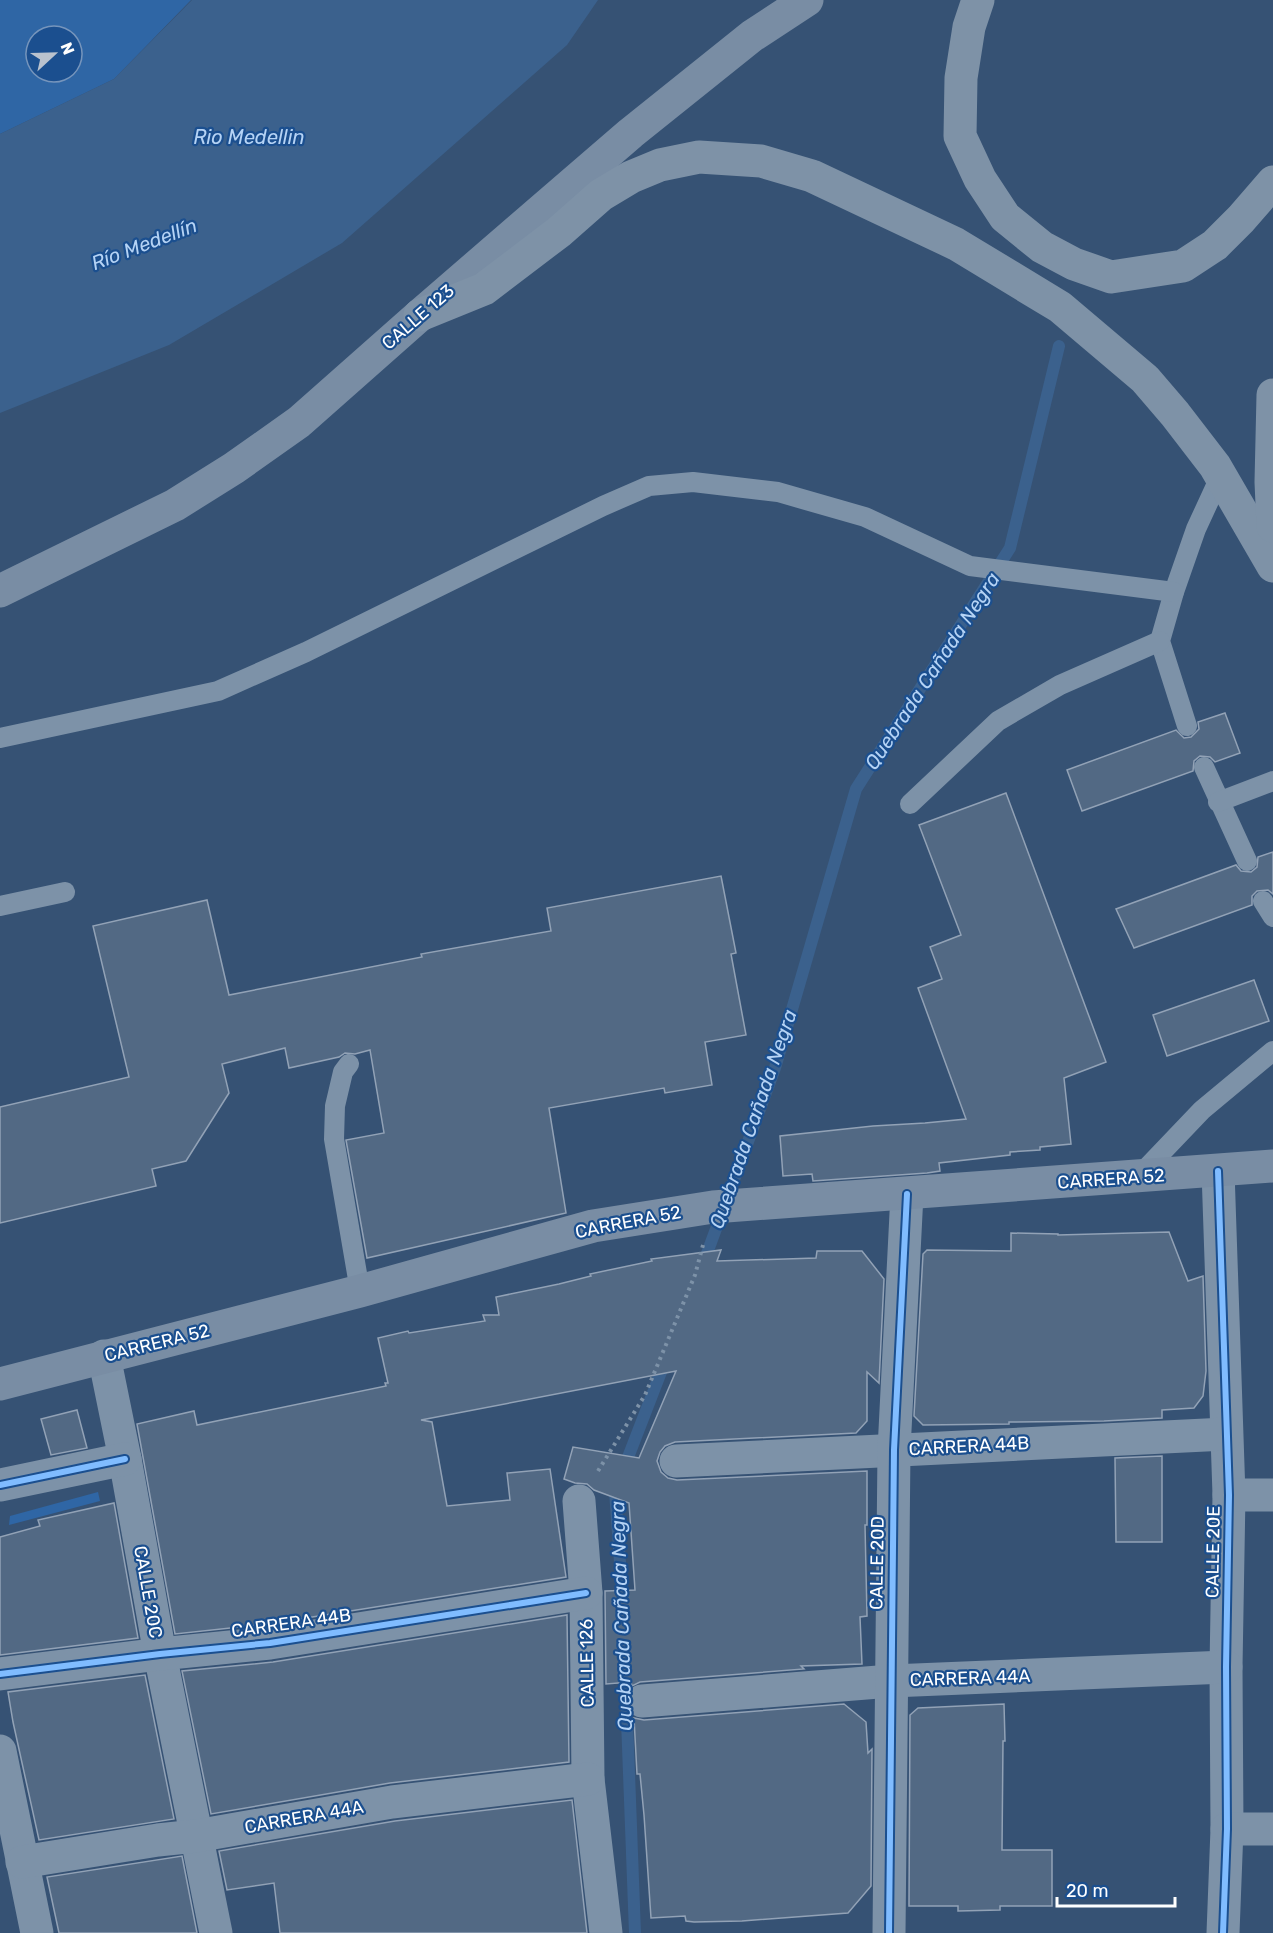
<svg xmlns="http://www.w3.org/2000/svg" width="1273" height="1933" font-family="Rubik,sans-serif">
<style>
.green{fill:#2f66a5;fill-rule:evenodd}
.water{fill:#3b618d}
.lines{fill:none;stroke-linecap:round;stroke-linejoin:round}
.stream{stroke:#3b618d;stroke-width:12}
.building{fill:#526984;stroke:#92a2b6;stroke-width:1.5}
.path{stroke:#7d92a8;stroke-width:4;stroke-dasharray:3 4.5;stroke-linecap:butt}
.lane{stroke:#7d92a8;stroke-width:20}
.street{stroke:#7d92a8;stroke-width:33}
.secondary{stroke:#798da4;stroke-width:33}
.highway{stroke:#7e92a7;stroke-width:33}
.cycleway-casing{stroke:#1b4f8f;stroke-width:10}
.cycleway{stroke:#80bcff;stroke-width:6}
.labels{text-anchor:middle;stroke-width:4.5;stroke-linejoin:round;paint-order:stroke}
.street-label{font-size:18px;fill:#fff;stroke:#1b4f8f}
.water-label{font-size:20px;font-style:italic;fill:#b5d3f5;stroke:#1b4f8f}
</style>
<rect width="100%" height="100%" fill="#365274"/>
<g class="green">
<path d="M0,0H191L114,79L0,134ZM36,36H72V72H36Z"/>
<path d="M98,1492L100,1501L9,1525L10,1516Z"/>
</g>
<path class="water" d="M192,0H598L567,45L342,243L169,345L0,413V134L114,79Z"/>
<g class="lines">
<g class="stream">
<path d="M702,1267L775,1068L856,789L1010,548L1059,346"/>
<path d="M623,1605L615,1491L666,1359"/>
<path d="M625,1667L635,1933"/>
</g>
</g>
<g class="building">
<path d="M1225,713L1240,753L1215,762L1210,757L1200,756L1194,761L1193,771L1082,811L1067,770L1176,730L1184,738L1191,737L1199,729L1198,722Z"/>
<path d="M1006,793L1106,1062L1064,1078L1071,1144L1040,1147V1150L1010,1152V1155L939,1163L940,1171L927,1173L813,1181L812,1174L783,1176L780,1136L873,1126L925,1123L966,1119L918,988L942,979L930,947L961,935L919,825Z"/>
<path d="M1273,852V894L1268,890L1257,891L1252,896V905L1134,948L1116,909L1236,865L1241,871L1251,872L1257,867L1258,857Z"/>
<path d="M721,876L736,953L731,954L746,1035L705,1042L712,1085L665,1093L664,1088L549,1108L566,1213L367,1258L346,1140L384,1133L370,1050L355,1054L345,1053L339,1057L289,1068L285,1048L222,1064L229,1093L186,1161L152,1169L156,1186L0,1223V1107L129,1077L93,926L207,900L229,995L422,957L421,954L551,931L547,908Z"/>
<path d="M1254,980L1269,1021L1167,1056L1153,1015Z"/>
<path d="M1169,1232L1188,1281L1203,1276L1206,1371L1203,1396L1194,1408L1162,1410V1418L1104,1421L1009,1422V1424L923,1425L914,1416L923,1254L927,1250L1011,1251V1233L1058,1234V1235Z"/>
<path d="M721,1250L717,1261L816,1258L817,1251H862L884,1279L879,1383L867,1372V1421L856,1433L675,1442L665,1446L660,1452L657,1461L661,1472L668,1478L677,1480L867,1471V1525H865L867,1616L860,1617L862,1664L801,1666L804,1669L640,1682L632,1686L631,1682L606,1684L605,1591L635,1590L629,1503L594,1490L587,1484L575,1483L564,1479L573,1447L639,1458L676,1371L421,1420L432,1422L447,1506L510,1500L507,1473L550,1469L566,1577L268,1624L175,1634L137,1424L194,1411L197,1425L386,1386L385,1383H388L378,1338L408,1331L409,1333L485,1321L483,1315H499L496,1297L559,1284L591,1276L590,1274L652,1261L651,1259Z"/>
<path d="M77,1410L87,1448L51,1455L41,1419Z"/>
<path d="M1162,1456V1542H1116L1115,1458Z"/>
<path d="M114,1503L138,1638L0,1655V1537L40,1526L38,1520Z"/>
<path d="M567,1615L569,1762L390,1783L211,1814L182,1671L273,1662Z"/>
<path d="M145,1675L174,1819L39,1840L13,1722L8,1692Z"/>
<path d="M844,1704L866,1722L868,1753L872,1749L871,1886L848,1913L742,1921L694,1922L686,1921L685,1916L651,1918L644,1815L640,1774H637L634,1718L644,1720Z"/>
<path d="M1004,1704L1005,1741H1003L1002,1850H1052V1906H1000V1910L958,1911V1906H909L910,1715L918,1708Z"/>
<path d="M572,1800L587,1933H280L274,1883L227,1890L219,1851L395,1821Z"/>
<path d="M182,1856L197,1933H59L47,1877Z"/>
</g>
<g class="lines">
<path class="path" d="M598,1471L645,1395L695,1275L703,1245"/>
<g class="lane">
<path d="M1187,726L1160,641L1174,592L1196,529L1220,477"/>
<path d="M0,738L218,691L306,652L603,506L649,486L693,482L778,492L865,517L970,566L1174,592"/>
<path d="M1204,767L1247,861"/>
<path d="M1218,802L1273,781"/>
<path d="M910,804L998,721L1060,685L1160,641"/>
<path d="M1263,901L1273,917"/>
<path d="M0,906L65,892"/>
<path d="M349,1064L343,1072L335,1106L334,1139L360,1291"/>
<path d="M1139,1176L1202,1110L1273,1051"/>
</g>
<g class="street">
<path d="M1218,1171L1229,1495L1226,1667L1227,1829L1223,1933"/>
<path d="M104,1356L125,1459L160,1654L216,1933"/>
<path d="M676,1461L1226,1434"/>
<path d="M0,1485L125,1459"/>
<path d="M1229,1495H1273"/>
<path d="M579,1501L586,1593L588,1779L606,1933"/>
<path d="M0,1674L160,1654L270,1643L586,1593"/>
<path d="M642,1701L891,1681L1226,1667"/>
<path d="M0,1751L37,1933"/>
<path d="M1227,1829H1273"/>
<path d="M22,1862L158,1840L196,1836L392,1802L588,1779"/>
<path d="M889,1933L894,1450L907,1194"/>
</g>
<g class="secondary">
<path d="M0,591L175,505L234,468L299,422L420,315L631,133L752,36L807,0"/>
<path d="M0,1384L360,1291L593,1226L713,1207L1273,1166"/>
</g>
<g class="highway">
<path d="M978,0L969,27L961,78L960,136L980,179L1005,217L1042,247L1074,264L1111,277L1183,266L1215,245L1241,219L1273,182"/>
<path d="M420,315L484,289L559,232L601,195L631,177L660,165L699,157L761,161L812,176L956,244L1060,307L1145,379L1175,414L1215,466L1273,566"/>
<path d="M1273,395L1271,482L1273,526"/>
</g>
<defs>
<g id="cycleway">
<path d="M1218,1171L1229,1495L1226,1667L1227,1829L1223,1933"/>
<path d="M0,1485L125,1459"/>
<path d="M0,1674L160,1654L270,1643L586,1593"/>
<path d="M889,1933L894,1450L907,1194"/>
</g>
</defs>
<use href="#cycleway" class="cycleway-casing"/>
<use href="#cycleway" class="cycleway"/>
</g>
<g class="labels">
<g class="street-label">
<text transform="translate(418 317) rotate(-41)" y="6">CALLE 123</text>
<text transform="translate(1111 1179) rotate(-4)" y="6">CARRERA 52</text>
<text transform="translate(628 1222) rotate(-11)" y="6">CARRERA 52</text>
<text transform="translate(157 1343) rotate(-14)" y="6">CARRERA 52</text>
<text transform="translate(969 1446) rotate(-3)" y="6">CARRERA 44B</text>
<text transform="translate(1213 1552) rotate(-89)" y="6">CALLE 20E</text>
<text transform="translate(877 1563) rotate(-89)" y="6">CALLE 20D</text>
<text transform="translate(148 1592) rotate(80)" y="6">CALLE 20C</text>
<text transform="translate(291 1623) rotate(-8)" y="6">CARRERA 44B</text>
<text transform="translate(587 1663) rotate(-91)" y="6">CALLE 126</text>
<text transform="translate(970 1678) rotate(-2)" y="6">CARRERA 44A</text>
<text transform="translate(304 1817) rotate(-10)" y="6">CARRERA 44A</text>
</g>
<g class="water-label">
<text x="249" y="144">Rio Medellin</text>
<text transform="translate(144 244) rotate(-21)" y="7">Río Medellín</text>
<text transform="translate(932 671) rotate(-57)" y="7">Quebrada Cañada Negra</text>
<text transform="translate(753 1119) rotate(-71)" y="7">Quebrada Cañada Negra</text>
<text transform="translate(621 1616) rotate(-92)" y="7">Quebrada Cañada Negra</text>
</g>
</g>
<g transform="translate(54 54) rotate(68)"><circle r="28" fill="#1b4f8f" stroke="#7695bc" stroke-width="1.5"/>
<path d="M0-4.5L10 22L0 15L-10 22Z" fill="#b9c2ce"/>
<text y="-9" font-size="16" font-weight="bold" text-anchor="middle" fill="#ffffff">N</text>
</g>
<path d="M1057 1897v9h118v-9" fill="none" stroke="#ffffff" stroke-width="3"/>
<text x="1066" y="1897" font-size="18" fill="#ffffff" stroke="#1b4f8f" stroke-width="4.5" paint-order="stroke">20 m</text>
</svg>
